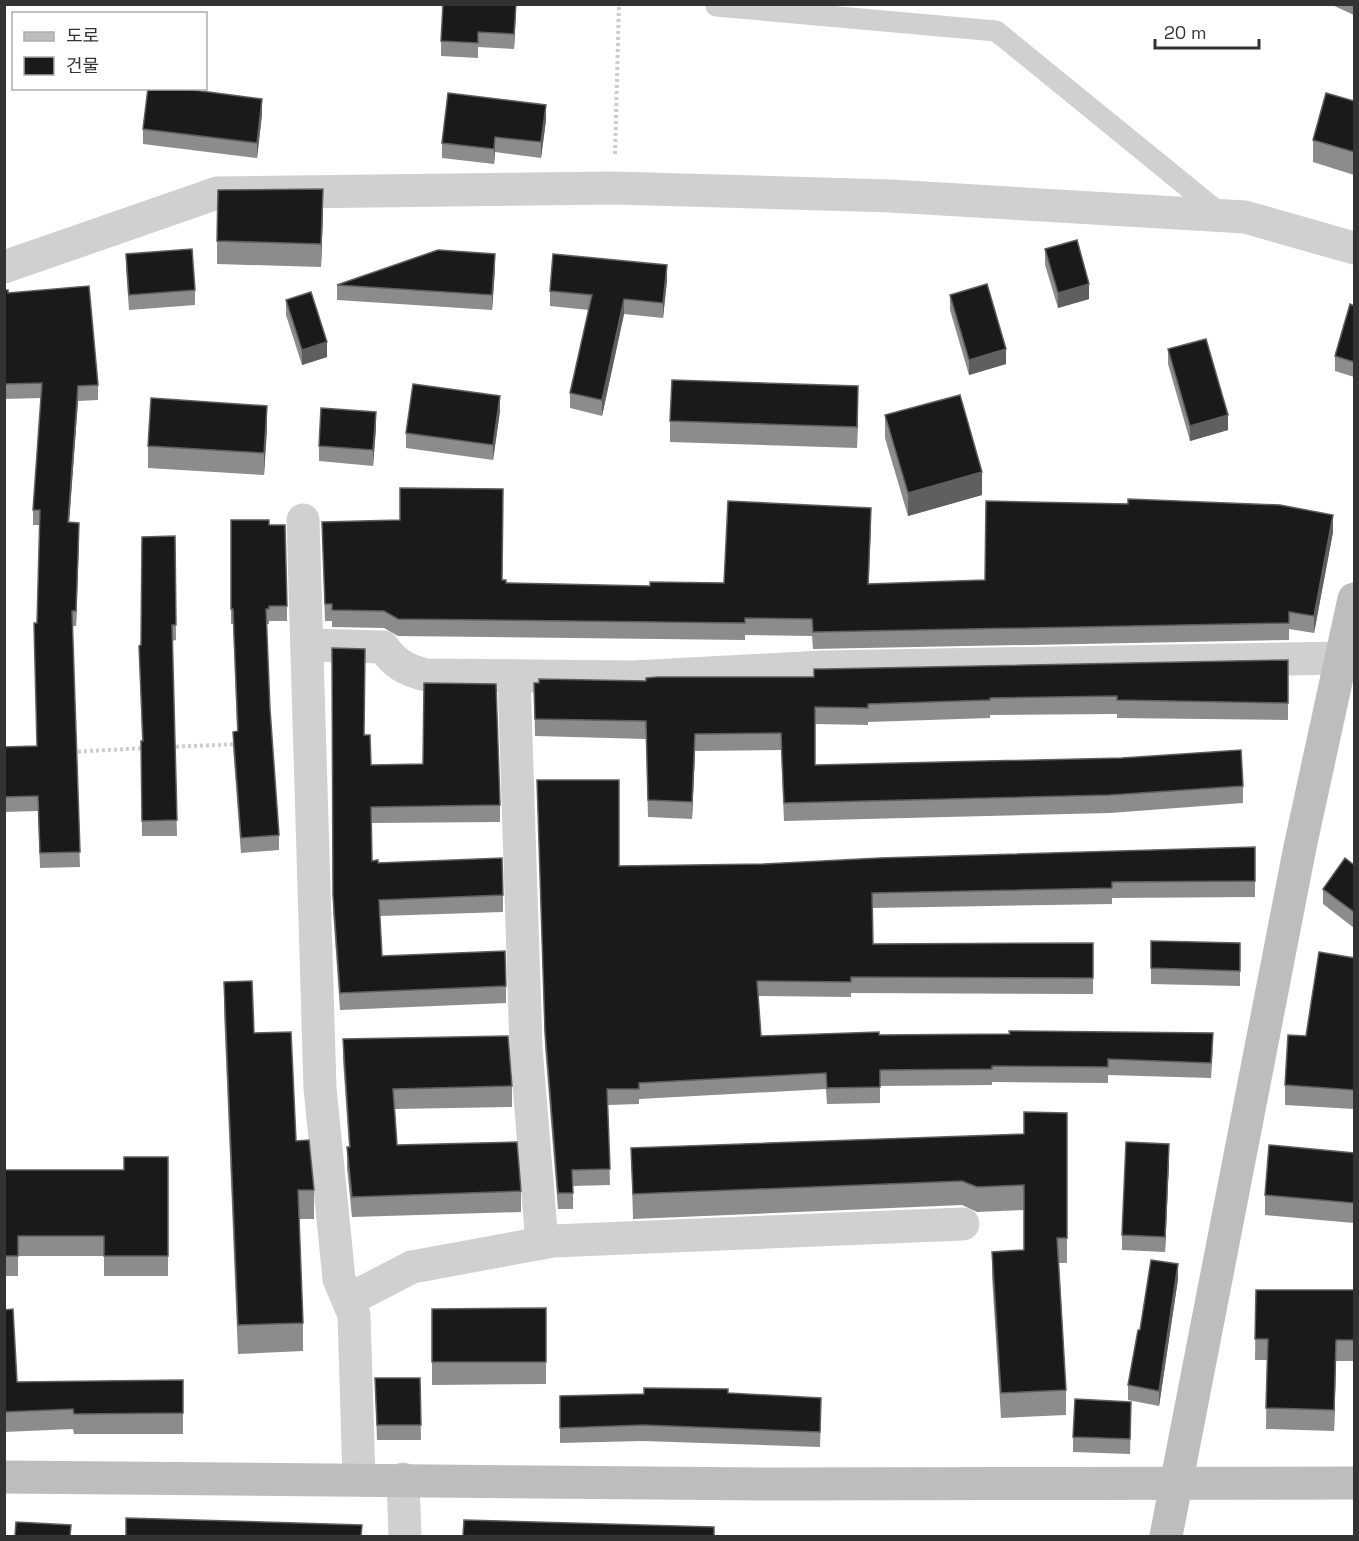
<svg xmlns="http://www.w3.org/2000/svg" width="1359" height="1541" font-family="'Space Grotesk','Noto Sans KR',sans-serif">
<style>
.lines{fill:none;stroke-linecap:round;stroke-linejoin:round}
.path{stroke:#cdcdcd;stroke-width:4;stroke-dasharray:3 3;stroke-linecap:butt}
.lane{stroke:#d0d0d0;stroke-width:21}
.street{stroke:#d0d0d0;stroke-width:33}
.secondary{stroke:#bdbdbd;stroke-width:33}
.wall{fill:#8c8c8c}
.shaded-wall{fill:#5f5f5f}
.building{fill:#1a1a1a;stroke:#5f5f5f;stroke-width:1.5}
</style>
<rect width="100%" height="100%" fill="#fff"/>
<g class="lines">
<g class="path">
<path d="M615,154L619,4"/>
<path d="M170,747L238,744"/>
<path d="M72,752L145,748"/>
</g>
<path class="lane" d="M716,6L996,31L1222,215"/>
<g class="street">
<path d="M4,267L217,193L614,188L891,196L1245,217L1354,248"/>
<path d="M303,520L320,1088L339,1279L354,1315L359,1479"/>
<path d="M308,645L383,647C395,664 406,670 426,675L633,677L822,667L1342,658"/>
<path d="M514,676L526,1048L542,1243"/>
<path d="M348,1300L412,1267L553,1241L963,1224"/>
<path d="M403,1479L405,1536"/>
</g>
<g class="secondary">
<path d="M4,1477L765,1484L1354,1483"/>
<path d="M1166,1536L1300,847L1354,599"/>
</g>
</g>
<g class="wall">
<path d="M516,4L514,49L478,47V58L441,56V41Z"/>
<path d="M1330,4H1354V15Z"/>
<path d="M1354,101V175L1313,162V140Z"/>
<path d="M262,114L257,158L143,144V129Z"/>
<path d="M546,120L541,158L495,152L494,164L442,158V143Z"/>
<path d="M323,212L321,267L217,264V241Z"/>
<path d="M1045,249L1089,299L1058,308L1045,265Z"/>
<path d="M126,254L195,290V305L129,310L126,269Z"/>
<path d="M495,269L492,310L337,300V285Z"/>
<path d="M667,280L663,318L624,314L602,416L570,408V393L589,310L550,306V291Z"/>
<path d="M4,290L98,385V400L78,401L69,522L79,538L76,626H72L80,867L40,868L38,811L4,812V747H37V623L40,525H33V510L41,398L4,399Z"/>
<path d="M950,295L1006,364L969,375L950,310Z"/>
<path d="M286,300L327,357L302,365L286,315Z"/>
<path d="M1354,306V377L1335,371V356Z"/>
<path d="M1168,349L1228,430L1190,441L1168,364Z"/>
<path d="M858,406L857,448L670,442V421Z"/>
<path d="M500,411L493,460L406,448V433Z"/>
<path d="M885,415L982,495L908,516L885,438Z"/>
<path d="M267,428L264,475L148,468V446Z"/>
<path d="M376,428L373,466L319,461V446Z"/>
<path d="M231,520L269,525L287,606V621H269V624H266L270,709L279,835V850L241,853L233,747V732L237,731L233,624H231Z"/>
<path d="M322,522L502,580L506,583L650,586L724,583L871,525L868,584L985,580L1333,532L1314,633L1289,629V640L813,649L812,636L745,635V640L398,636L384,628L332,627V621H325Z"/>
<path d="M175,536L176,640L172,641L177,836H142L141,741H142L139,646L141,645Z"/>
<path d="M332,648L365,735L371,765L500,805V822L372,823V861L503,895V912L380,916L382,956L506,986V1003L340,1010L333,911Z"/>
<path d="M1288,660V720L1117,718V714L990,715V718L868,722V725L815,724V765L1243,786V803L1110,813L784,821L781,750L695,751L692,819L648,817L646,739L535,736L534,683L814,677Z"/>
<path d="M537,780L619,866L764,864L1255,847V897L1112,898V904L873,908V944L1093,943V994L851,993V997L758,996L761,1036L879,1035L1213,1049L1211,1078L1108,1075V1083L992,1082V1085L880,1086V1103L827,1104L826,1089L639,1099V1104L608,1105L610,1185L573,1186V1209H558L545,1047Z"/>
<path d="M1354,865V928L1323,904V889Z"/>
<path d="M1151,941L1240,943V986L1151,984Z"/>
<path d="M1354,958V1109L1285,1105V1085L1306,1036Z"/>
<path d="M224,982L254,1033L314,1190V1219H299L303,1323V1351L238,1354L224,1011Z"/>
<path d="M343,1039L512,1086V1107L395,1109L397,1145L521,1191V1212L352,1217L347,1168V1147H349L343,1060Z"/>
<path d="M1067,1113V1263H1059L1066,1390V1415L1001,1418L992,1276V1252L1024,1250V1210L977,1212L962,1205L633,1219L631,1148L1024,1134Z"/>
<path d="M1354,1153V1223L1265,1215V1195Z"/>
<path d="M168,1157V1276H104V1256H18V1276H4V1170H124Z"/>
<path d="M1169,1160L1165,1252L1122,1250V1235Z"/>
<path d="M1178,1279L1159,1406L1128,1400V1385Z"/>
<path d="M1256,1290H1354V1361H1336L1334,1431L1266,1429L1267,1360H1255Z"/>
<path d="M546,1308V1384L432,1385V1309Z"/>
<path d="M4,1310L17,1382L183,1380V1434H74L73,1429L4,1432Z"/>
<path d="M375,1378H420L421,1440H377Z"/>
<path d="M728,1393L821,1413L820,1447L643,1441L560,1443V1396Z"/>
<path d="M1131,1417L1130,1454L1073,1452V1437Z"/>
</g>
<g class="shaded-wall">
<path d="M516,4V13L514,49V34Z"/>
<path d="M262,99V114L257,158V143Z"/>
<path d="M546,105V120L541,158V142Z"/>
<path d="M495,137V152L494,164V149Z"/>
<path d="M323,189V212L321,267V244Z"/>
<path d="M495,254V269L492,310V295Z"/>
<path d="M667,265V280L663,318V303Z"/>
<path d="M1089,284V299L1058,308V293Z"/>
<path d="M624,299V314L602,416V400Z"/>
<path d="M327,342V357L302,365V350Z"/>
<path d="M1006,349V364L969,375V360Z"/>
<path d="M78,386V401L68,537V522Z"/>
<path d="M858,386V406L857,448V427Z"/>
<path d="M500,396V411L493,460V445Z"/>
<path d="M267,406V428L264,475V453Z"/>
<path d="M376,412V428L373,466V450Z"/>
<path d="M1228,415V430L1190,441V426Z"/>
<path d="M982,472V495L908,516V493Z"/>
<path d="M871,508V525L868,601V584Z"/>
<path d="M1333,515V532L1314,633V616Z"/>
<path d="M79,523V538L76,626V611Z"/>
<path d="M695,734V751L692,819V802Z"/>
<path d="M1169,1144V1160L1165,1252V1237Z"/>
<path d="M1178,1264V1279L1159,1406V1391Z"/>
<path d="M1336,1340V1361L1334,1431V1410Z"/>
</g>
<g class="building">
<path d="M443,4H516L514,34L478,32V43L441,41Z"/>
<path d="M148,88H178L262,99L257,143L143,129Z"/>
<path d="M448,93L546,105L541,142L495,137L494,149L442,143Z"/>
<path d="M1326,93L1354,101V152L1313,140Z"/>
<path d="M323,189L321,244L217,241L218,190Z"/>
<path d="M1077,240L1089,284L1058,293L1045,249Z"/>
<path d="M192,249L195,290L129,295L126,254Z"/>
<path d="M438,250L495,254L492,295L337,285Z"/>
<path d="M553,254L667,265L663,303L624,299L602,400L570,393L592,295L550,291Z"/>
<path d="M987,284L1006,349L969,360L950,295Z"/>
<path d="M89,286L98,385L78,386L68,522L79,523L76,611H72L80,852L40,853L38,796L4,797V747L37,746L34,623H37L40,510H33L42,383L4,384V290H8V293Z"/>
<path d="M311,292L327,342L302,350L286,300Z"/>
<path d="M1350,304L1354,306V362L1335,356Z"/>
<path d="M1206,339L1228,415L1190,426L1168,349Z"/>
<path d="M672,380L858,386L857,427L670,421Z"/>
<path d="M413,384L500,396L493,445L406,433Z"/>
<path d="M960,395L982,472L908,493L885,415Z"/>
<path d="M151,398L267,406L264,453L148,446Z"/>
<path d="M321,408L376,412L373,450L319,446Z"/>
<path d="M400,488L503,489L502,580H506V583L650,586V582L724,583L728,501L871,508L868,584L985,580L986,501L1128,504V499L1280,505L1333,515L1314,616L1289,612V623L813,632L812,619L745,618V623L398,619L384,611L332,610V604H325L322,522L400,520Z"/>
<path d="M231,520H269V525H285L287,606H269V609H266L270,709L279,835L241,838L233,732L238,731L233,609H231Z"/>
<path d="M175,536L176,625H172L177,820L142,821L141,741H143L139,646L141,645L142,537Z"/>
<path d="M332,648L365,649L364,735H370L371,765L423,764L424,683L496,684L500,805L371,807L372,861L378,860V863L502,858L503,895L379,900L382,956L505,951L506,986L340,993L333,895Z"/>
<path d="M1288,660V703L1117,700V696L990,698V700L868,704V708L815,707V765L1122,758L1241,750L1243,786L1110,795L784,803L781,733L695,734L692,802L648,800L646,721L535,719L534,683H539V679L646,681V678L658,677H814V669H823Z"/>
<path d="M537,780H619V866L764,864L880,858L1255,847V881L1112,882V888L872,893L873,944L1093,943V978L851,977V982L757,981L761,1036L879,1032V1035L1010,1034L1009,1031L1213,1033L1211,1063L1108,1059V1067L992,1066V1069L880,1070V1087L827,1088L826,1073L639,1083V1089H607L610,1169L572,1170L573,1193H558L545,1031Z"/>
<path d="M1345,858L1354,865V912L1323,889Z"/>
<path d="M1151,941L1240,943V971L1151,968Z"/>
<path d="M1319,952L1354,958V1090L1285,1085L1288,1035L1306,1036Z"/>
<path d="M252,981L254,1033L291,1032L296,1141L309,1140L314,1190H298L303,1323L238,1325L224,982Z"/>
<path d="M508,1036L512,1086L393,1089L397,1145L517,1142L521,1191L352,1197L347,1147H350L343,1039Z"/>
<path d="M1024,1112L1067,1113V1238H1057L1066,1390L1001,1393L992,1252L1024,1250V1185L977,1187L962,1181L633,1194L631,1148L1024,1134Z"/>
<path d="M1126,1142L1169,1144L1165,1237L1122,1235Z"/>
<path d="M1269,1145L1354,1153V1203L1265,1195Z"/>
<path d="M124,1157H168V1256H104V1236H18V1256H4V1170H124Z"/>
<path d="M1151,1260L1178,1264L1159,1391L1128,1385L1138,1330H1140Z"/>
<path d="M1256,1290H1354V1340H1336L1334,1410L1266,1408L1268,1339H1255Z"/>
<path d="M546,1308V1362H432V1309Z"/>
<path d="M13,1309L17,1382L183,1380V1413L74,1414L73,1409L4,1412V1310Z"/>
<path d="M375,1378H420L421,1425H377Z"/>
<path d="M644,1388L728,1389V1393L821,1398L820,1432L643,1425L560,1428V1396L644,1394Z"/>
<path d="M1075,1399L1131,1402L1130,1439L1073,1437Z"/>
<path d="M126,1518L362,1525L361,1536H126Z"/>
<path d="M464,1520L714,1527V1536H463Z"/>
<path d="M16,1522L71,1525L70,1536H15Z"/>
</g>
<rect width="1359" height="1541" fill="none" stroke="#333333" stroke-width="12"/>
<rect x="12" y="12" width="195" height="78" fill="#ffffff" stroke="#adadad" stroke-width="1.5"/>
<rect x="24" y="32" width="30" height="9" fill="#bdbdbd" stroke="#adadad" stroke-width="1.5"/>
<text x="66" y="42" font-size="18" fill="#333333">도로</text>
<rect x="24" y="57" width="30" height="18" fill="#1a1a1a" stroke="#adadad" stroke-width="1.5"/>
<text x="66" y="72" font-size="18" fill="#333333">건물</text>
<path d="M1155 39v9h104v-9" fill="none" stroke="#333333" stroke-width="3"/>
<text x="1164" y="39" font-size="18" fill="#333333" stroke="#ffffff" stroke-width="4.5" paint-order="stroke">20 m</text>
</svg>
